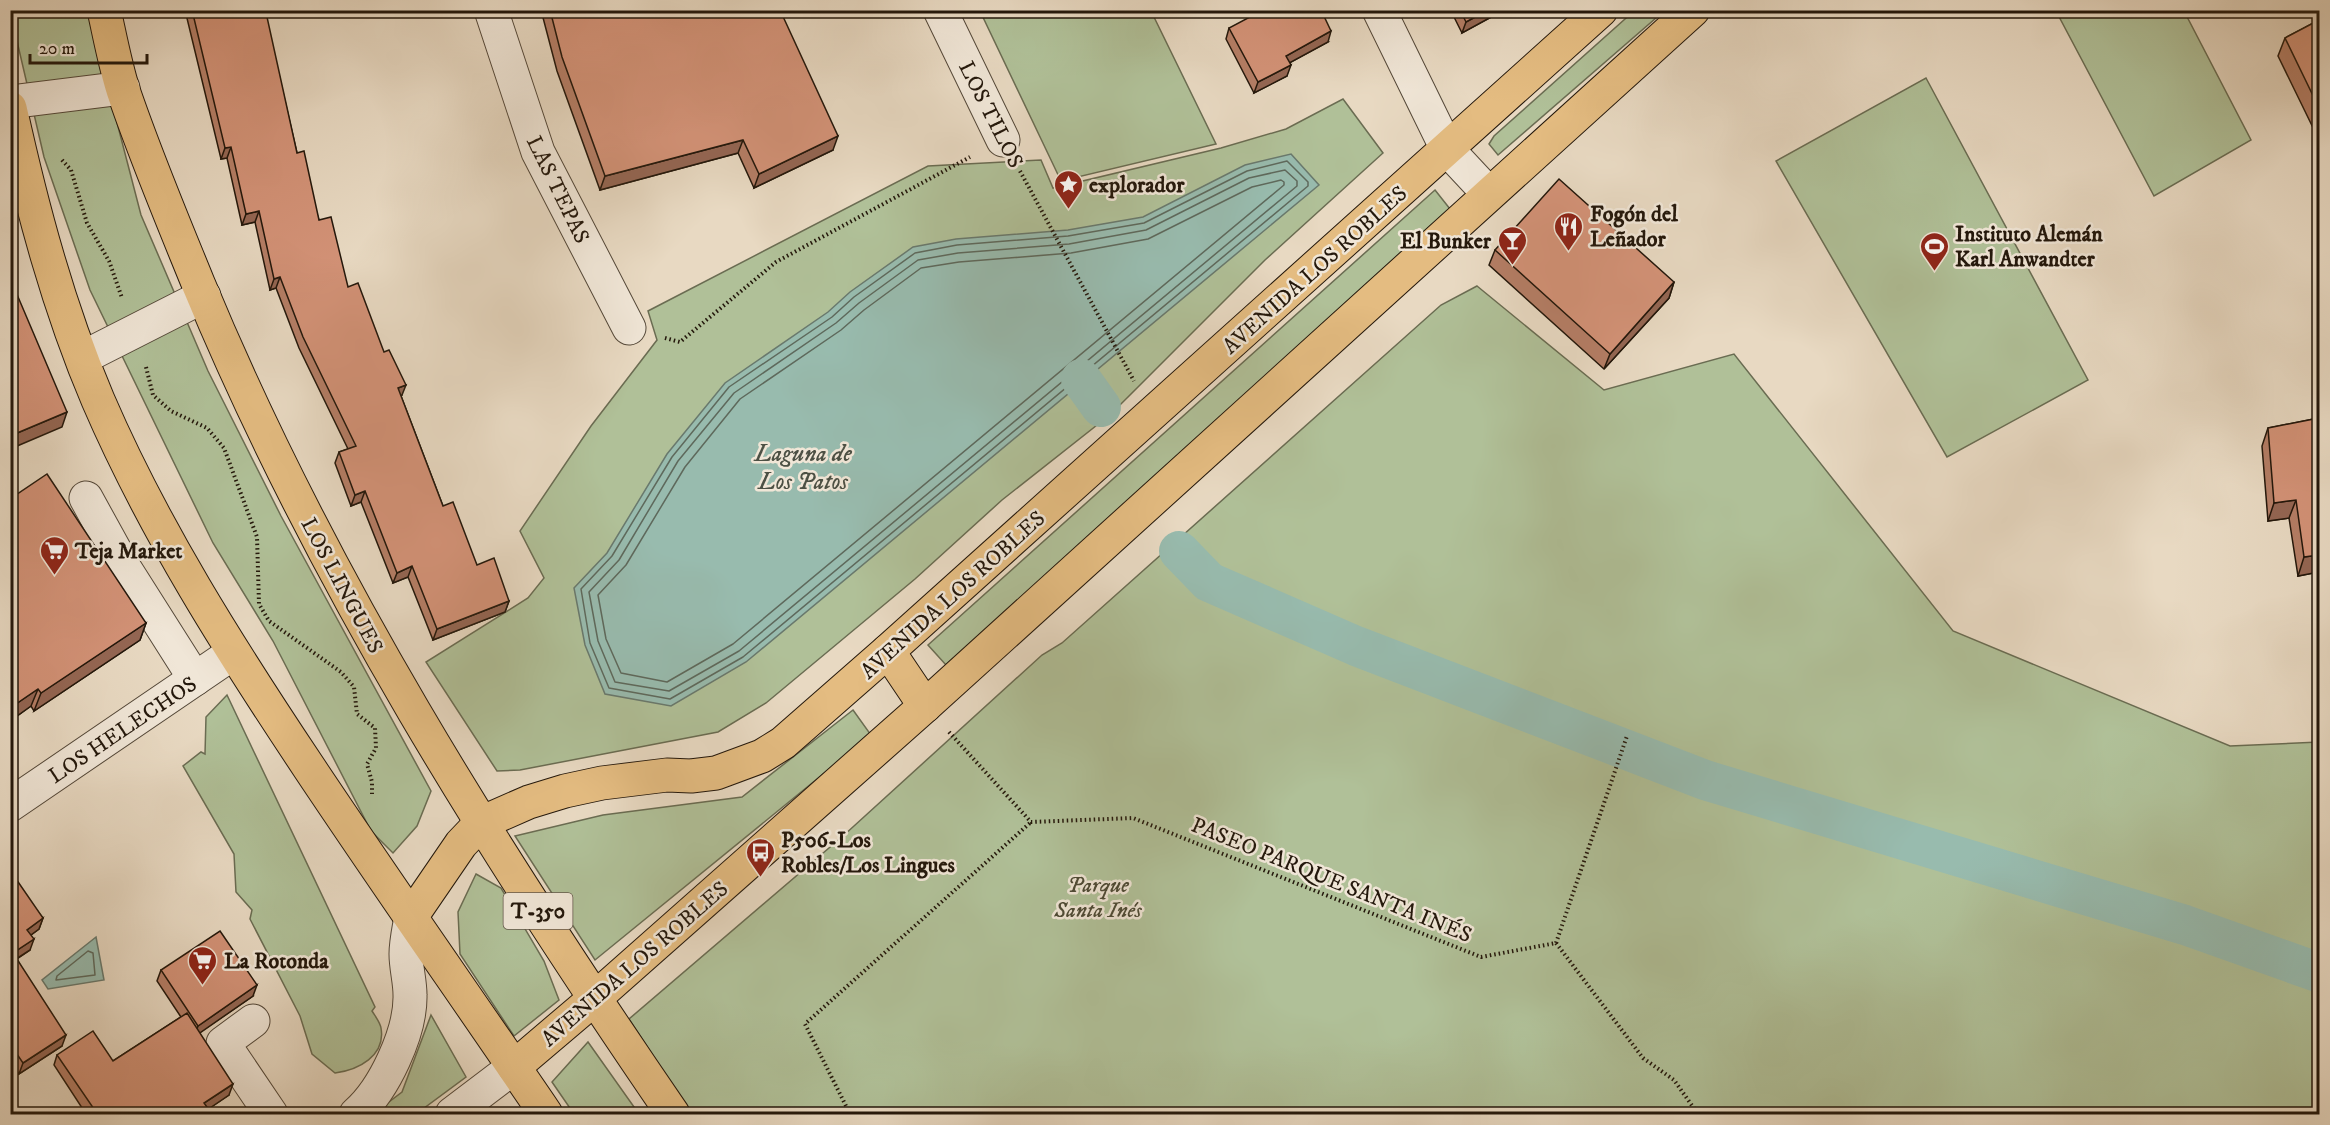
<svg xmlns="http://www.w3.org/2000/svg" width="2330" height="1125" font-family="'IM FELL DW Pica',serif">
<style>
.green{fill:#b0c098;stroke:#6a6c52;stroke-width:1.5}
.water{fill:#98bbae;stroke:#69796d;stroke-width:1.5}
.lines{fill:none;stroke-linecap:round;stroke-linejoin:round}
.shore{stroke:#5e695c;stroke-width:1.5}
.canal{stroke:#98bbae;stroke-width:40}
.minor-casing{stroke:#544839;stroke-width:35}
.major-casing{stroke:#23170b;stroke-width:35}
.path{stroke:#23170b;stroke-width:4;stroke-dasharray:1.5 3;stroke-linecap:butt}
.minor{stroke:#f0e6d7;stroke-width:33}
.major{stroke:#e4bc81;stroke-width:33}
.wall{fill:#b57e66;stroke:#23170b;stroke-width:1.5}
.shaded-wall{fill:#946653;stroke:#23170b;stroke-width:1.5}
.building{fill:#d39277;stroke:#23170b;stroke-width:1.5}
.labels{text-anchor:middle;stroke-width:5;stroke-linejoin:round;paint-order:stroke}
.shield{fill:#f0e6d7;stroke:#605548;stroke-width:1.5}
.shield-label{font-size:21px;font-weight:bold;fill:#23170b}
.street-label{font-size:22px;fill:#23170b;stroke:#f0e6d7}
.poi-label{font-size:22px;font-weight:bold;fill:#23170b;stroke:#f0e6d7;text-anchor:start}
.park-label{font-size:22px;font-style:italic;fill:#4d4a35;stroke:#f0e6d7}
.water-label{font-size:24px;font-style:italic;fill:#4c5044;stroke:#f0e6d7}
</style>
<rect width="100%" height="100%" fill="#e8d9c2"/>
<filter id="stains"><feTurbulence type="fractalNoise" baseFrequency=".00333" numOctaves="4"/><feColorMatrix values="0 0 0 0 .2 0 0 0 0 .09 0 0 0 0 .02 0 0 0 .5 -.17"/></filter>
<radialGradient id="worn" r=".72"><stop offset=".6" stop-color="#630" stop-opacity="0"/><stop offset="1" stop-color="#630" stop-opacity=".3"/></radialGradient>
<g class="green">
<path d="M10,11H88L141,215L208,371L281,516L431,791L417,826L393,853L371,831L273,641L213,543L90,290L44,157Z"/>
<path d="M980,11H1151L1216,144L1061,181Z"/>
<path d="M1634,11H1664L1498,155L1489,144L1494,136Z"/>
<path d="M2056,11H2184L2251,140L2154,196Z"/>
<path d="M1926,78L2088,380L1947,457L1776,161Z"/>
<path d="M1343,99L1383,153L1265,260L1111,414L1002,500L915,579L766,703L718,732L520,770L497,771L426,662L528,598L544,578L520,531L591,426L657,340L648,311L928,166L1041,160L1053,188L1221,148L1286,129Z"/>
<path d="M1435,190L1450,209L946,665L928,645Z"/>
<path d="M1477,286L1604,390L1734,354L1953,631L2230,746L2319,742V1114H691L629,1019L843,836L1042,655L1062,643L1441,305Z"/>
<path d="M227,695L375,1007L372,1011C375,1016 380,1022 381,1028C386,1056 358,1070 335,1073L312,1054L300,1016L250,919L252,910L236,892L234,854L183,766L201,752L205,754L206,717Z"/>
<path d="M853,710L871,735L595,960L515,836L603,815L742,797Z"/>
<path d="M476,874L501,888L544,961L559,1000L514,1036L460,954L458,912Z"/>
<path d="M431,1015L466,1077L416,1114H373L402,1092Z"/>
<path d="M588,1042L639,1114H574L552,1082Z"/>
</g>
<g class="water">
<path d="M1291,154L1319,185L746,662L671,706L605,694L585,645L574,588L607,553L667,454L725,383L828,312L850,292L913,247L956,239L1068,230L1143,217L1245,165Z"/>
<path d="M96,937L104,980L48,989L42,980Z"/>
</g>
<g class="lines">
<g class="shore">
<path d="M1287,161L1308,182V186L743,657L670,699L609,688L590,643L581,589L612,556L672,457L729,387L832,317L854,297L915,253L957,245L1068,236L1144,223L1247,171Z"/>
<path d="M1285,170L1297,181V186L739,651L669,691L615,682L598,641L589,592L619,560L678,461L734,393L836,323L859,303L918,260L958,253L1069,244L1146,230L1249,178Z"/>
<path d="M1281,180L1284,182V185L733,644L667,682L621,673L606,639L598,595L626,565L685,467L740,399L841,330L864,310L921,268L959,262L1071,253L1148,239L1252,187Z"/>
<path d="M88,951L93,953L95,975L56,980L57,976Z"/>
</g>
<g class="canal">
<path d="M1081,379L1101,407"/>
<path d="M1179,551L1209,582L1356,646L1705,780L2185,925L2320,973"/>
</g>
<defs>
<g id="minor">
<path d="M491,10L538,152L629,328"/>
<path d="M940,10L1003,140"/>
<path d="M1379,10L1447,149L1489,194"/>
<path d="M10,102L123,88"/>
<path d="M82,358L204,296"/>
<path d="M86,498L124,567L195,679"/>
<path d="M10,805L233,653"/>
<path d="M253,1021L223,1043L271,1114"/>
<path d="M356,1114C384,1090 411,1032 410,995C410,981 406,968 406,954C406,942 409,929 411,917"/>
<path d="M452,1114L514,1067"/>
</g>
<g id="major">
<path d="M104,10C110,37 115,64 123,90C145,155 172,219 198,283C321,580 492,850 673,1114"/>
<path d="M10,108C32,208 58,306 98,400C154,530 230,649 308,766C386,883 467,998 546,1114"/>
<path d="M888,651L925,706"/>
<path d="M411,917L461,844L481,823L529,802L565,791L602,783L667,775L691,776L716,773L762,756L783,743L888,651L1601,10"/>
<path d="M514,1067L594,999L925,706L1693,10"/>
</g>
</defs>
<use href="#minor" class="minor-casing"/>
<use href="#major" class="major-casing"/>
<g class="path">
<path d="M1730,16L1736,10"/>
<path d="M62,160L71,170L87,223L109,261L122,298"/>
<path d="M1020,171L1134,381"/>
<path d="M665,338L680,342L776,262L970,157"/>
<path d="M146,367L153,395L171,411L207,428L224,448L257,537L259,604L269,621L341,672L354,687L357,714L375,728L376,748L367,764L372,782V794"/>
<path d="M949,732L1031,822L1133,818L1481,957L1556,943L1643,1058L1674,1080L1698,1114"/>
<path d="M1556,943L1627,736"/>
<path d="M850,1114L805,1024L1031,822"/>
</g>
<use href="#minor" class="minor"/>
<use href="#major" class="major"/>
</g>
<g class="wall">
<path d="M185,10H264L297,153L319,220L348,287L402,395L401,396L443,506L477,565L509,601L505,612L433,640L408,577L393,583L361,502L351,506L335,463L339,452L348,449L299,348L276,288L270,290L255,222L242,225L227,158L221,159Z"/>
<path d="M541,10H780L833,150L754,188L738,153L600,190L557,71Z"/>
<path d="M1438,10H1504L1462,33L1451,11L1441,16Z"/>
<path d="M2319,20V140L2278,56L2285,38Z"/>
<path d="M1229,28L1328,42L1289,63L1287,76L1254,93L1226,39Z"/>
<path d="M1495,250L1674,282L1669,298L1604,369L1489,265Z"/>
<path d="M2319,418V572L2298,576L2289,518L2268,521L2262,446L2268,428Z"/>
<path d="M10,499L146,623L140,640L34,711L31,706L10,721Z"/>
<path d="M10,878L43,918L39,929L31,935L30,950L17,959L62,1046L19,1074L10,1061Z"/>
<path d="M161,970L253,996L199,1033L229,1095L208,1109L86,1114L54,1065L57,1055L113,1061L181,1017L157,981Z"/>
</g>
<g class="shaded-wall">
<path d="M1443,10H1451L1441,16Z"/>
<path d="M1488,10H1504L1462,33L1466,22Z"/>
<path d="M1331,31L1328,42L1282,67L1286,56Z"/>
<path d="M1291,65L1287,76L1254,93L1258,82Z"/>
<path d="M838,136L833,150L754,188L759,174Z"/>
<path d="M743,140L738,153L600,190L605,176Z"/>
<path d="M231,147L227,158L221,159L225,148Z"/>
<path d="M259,211L255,222L242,225L246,214Z"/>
<path d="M280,277L276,288L270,290L274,279Z"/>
<path d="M1674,282L1669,298L1604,369L1610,354Z"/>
<path d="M406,385L402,395L394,399L398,388Z"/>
<path d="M67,412L62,427L10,449V436Z"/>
<path d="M365,491L361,502L351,506L355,495Z"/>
<path d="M2296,500L2289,518L2268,521L2274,503Z"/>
<path d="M2319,555V572L2298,576L2304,557Z"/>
<path d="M412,566L408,577L393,583L397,573Z"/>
<path d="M509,601L505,612L433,640L437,629Z"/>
<path d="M146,623L140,640L34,711L41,693Z"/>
<path d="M38,689L31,706L10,721V708Z"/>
<path d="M43,918L39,929L24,940L27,930Z"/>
<path d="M34,939L30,950L10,963L13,953Z"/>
<path d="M257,985L253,996L194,1037L198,1026Z"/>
<path d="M66,1035L62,1046L19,1074L23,1063Z"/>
<path d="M233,1084L229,1095L201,1114L204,1103Z"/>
</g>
<g class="building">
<path d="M192,10H264L265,17H267L297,153L304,151L319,220L331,217L348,287L358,283L384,352L389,350L406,385L398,388L443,506L453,502L477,565L494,558L509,601L437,629L412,566L397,573L365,491L355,495L339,452L356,446L303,337L280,277L274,279L259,211L246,214L231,147L225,148Z"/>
<path d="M550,10H780L838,136L759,174L743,140L605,176L562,57Z"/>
<path d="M1263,10H1321L1331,31L1286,56L1291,65L1258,82L1229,28Z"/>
<path d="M1460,10H1488L1466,22Z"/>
<path d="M2319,20V108L2285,38Z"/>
<path d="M1559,179L1674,282L1610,354L1495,250Z"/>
<path d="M10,278L67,412L10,436Z"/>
<path d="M2319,418V555L2304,557L2296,500L2274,503L2268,428Z"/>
<path d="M47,474L146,623L41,693L38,689L10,708V499Z"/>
<path d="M14,876L43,918L27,930L34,939L13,953L66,1035L23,1063L10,1044V878Z"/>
<path d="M220,931L257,985L198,1026L161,970Z"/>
<path d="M187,1013L233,1084L204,1103L212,1114H86L94,1109L57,1055L93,1031L113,1061Z"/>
</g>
<defs>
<symbol id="sight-pin" viewBox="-11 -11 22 30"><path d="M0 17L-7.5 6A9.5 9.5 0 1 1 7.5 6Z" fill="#8f2418" stroke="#f0e6d7"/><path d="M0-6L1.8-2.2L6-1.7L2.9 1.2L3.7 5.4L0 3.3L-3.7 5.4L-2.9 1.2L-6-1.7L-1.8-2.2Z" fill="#fff"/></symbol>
<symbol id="restaurant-pin" viewBox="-11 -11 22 30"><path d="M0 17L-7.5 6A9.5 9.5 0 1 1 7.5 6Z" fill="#8f2418" stroke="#f0e6d7"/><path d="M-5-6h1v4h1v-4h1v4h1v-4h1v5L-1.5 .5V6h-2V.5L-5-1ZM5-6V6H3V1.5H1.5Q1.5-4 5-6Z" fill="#fff"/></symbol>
<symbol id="bar-pin" viewBox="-11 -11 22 30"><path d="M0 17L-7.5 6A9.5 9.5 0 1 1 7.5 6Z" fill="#8f2418" stroke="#f0e6d7"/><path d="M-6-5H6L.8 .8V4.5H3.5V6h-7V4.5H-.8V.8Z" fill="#fff"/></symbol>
<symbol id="stadium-pin" viewBox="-11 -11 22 30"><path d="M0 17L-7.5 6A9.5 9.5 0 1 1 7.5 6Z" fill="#8f2418" stroke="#f0e6d7"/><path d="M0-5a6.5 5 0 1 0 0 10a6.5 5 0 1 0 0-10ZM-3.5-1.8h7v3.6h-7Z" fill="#fff"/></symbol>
<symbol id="supermarket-pin" viewBox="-11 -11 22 30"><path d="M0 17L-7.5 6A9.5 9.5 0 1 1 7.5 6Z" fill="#8f2418" stroke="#f0e6d7"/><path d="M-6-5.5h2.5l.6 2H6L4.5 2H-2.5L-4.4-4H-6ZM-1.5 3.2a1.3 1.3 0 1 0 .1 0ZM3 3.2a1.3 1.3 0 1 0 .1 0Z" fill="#fff"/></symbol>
<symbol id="bus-pin" viewBox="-11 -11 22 30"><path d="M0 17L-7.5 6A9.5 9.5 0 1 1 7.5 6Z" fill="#8f2418" stroke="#f0e6d7"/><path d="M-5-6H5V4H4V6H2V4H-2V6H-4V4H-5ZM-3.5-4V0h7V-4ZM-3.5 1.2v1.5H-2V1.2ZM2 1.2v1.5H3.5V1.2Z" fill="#fff"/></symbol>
</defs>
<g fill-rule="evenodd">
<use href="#sight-pin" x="1052" y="168" width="33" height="45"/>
<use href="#restaurant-pin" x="1552" y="210" width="33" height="45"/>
<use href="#bar-pin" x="1496" y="224" width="33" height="45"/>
<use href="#stadium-pin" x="1918" y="230" width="33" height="45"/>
<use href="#supermarket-pin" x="38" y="534" width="33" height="45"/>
<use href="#bus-pin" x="744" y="836" width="33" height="45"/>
<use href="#supermarket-pin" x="186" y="944" width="33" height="45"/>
</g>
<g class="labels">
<rect class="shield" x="503.5" y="893" width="69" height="36" rx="4.5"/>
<g class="shield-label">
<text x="538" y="918">T-350</text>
</g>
<g class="street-label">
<text transform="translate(992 114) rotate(63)" y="8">LOS TILOS</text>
<text transform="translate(559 189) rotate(64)" y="8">LAS TEPAS</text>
<text transform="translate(1314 269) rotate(-42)" y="8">AVENIDA LOS ROBLES</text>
<text transform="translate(343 585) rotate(62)" y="8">LOS LINGUES</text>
<text transform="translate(952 594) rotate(-42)" y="8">AVENIDA LOS ROBLES</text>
<text transform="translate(122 729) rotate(-34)" y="8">LOS HELECHOS</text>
<text transform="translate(1332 879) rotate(22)" y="8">PASEO PARQUE SANTA INÉS</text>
<text transform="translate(634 963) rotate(-41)" y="8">AVENIDA LOS ROBLES</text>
</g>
<g class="poi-label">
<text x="1089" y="192">explorador</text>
<text x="1590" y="221">Fogón del<tspan x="1590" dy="25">Leñador</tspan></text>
<text x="1955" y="241">Instituto Alemán<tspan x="1955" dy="25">Karl Anwandter</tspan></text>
<text x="1491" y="248" text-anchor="end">El Bunker</text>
<text x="75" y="558">Teja Market</text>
<text x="781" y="847">P506-Los<tspan x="781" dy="25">Robles/Los Lingues</tspan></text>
<text x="224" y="968">La Rotonda</text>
</g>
<g class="park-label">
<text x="1098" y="892">Parque<tspan x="1098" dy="25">Santa Inés</tspan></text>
</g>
<g class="water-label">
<text x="803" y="461">Laguna de<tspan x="803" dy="28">Los Patos</tspan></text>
</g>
</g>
<rect width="2330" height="1125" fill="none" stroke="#e8d9c2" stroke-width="36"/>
<rect x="12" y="12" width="2306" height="1101" fill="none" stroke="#23170b" stroke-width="3"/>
<rect x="18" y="18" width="2294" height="1089" fill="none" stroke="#23170b" stroke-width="1.5"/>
<path d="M30 54v9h117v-9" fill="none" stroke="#23170b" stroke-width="3"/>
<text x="39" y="54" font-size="18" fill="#23170b" stroke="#f0e6d7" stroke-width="4.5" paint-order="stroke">20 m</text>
<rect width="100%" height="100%" filter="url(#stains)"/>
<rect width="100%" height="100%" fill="url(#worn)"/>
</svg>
